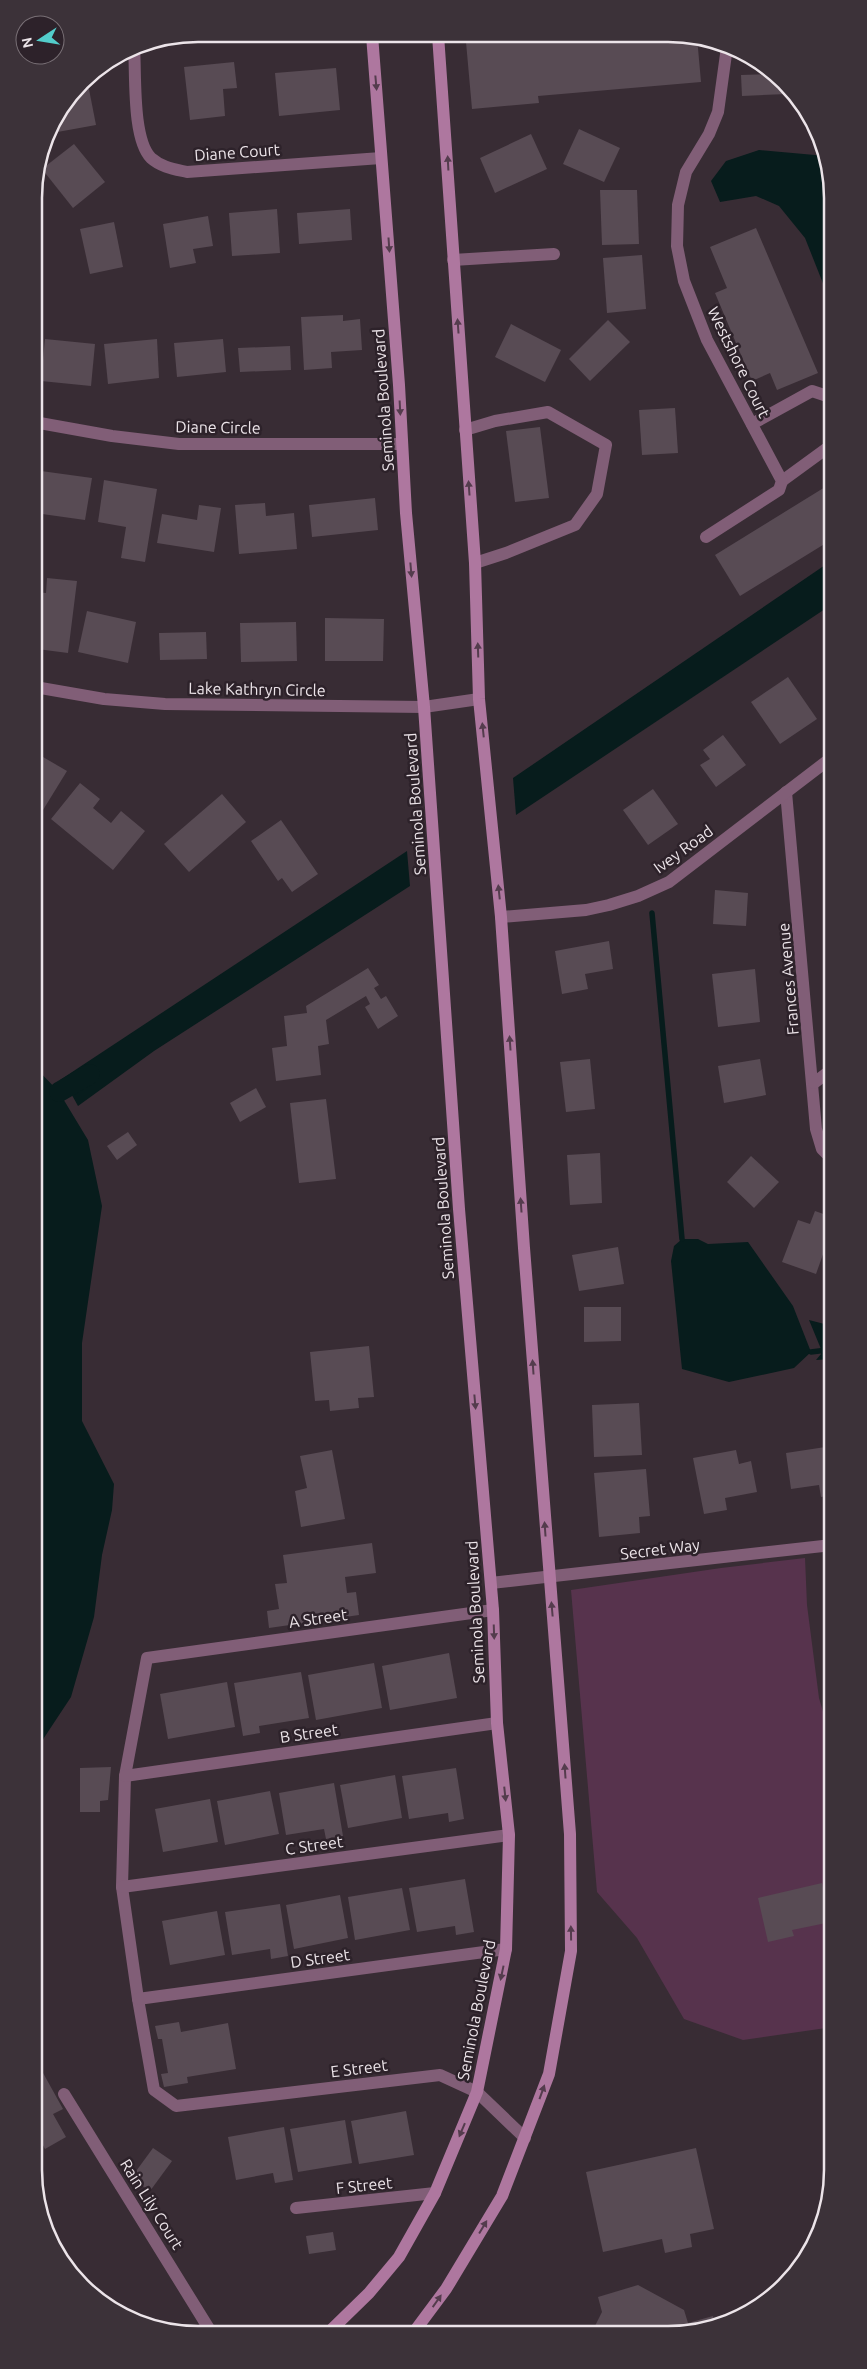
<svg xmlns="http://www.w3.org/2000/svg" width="867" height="2369" font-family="Ubuntu,sans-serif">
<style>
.green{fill:#57334d}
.water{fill:#071c1c}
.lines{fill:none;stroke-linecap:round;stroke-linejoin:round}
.stream{stroke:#071c1c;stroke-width:5.5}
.canal{stroke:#071c1c;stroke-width:20}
.building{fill:#584b54}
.minor{stroke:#815e77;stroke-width:12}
.secondary{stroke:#ae779f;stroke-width:12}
.oneway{fill:#543c4d}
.labels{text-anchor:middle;stroke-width:5;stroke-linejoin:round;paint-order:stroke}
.street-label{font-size:16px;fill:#ece4e9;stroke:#2d222a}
.rim{fill:none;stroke:#ece4e9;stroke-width:2.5}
</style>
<rect width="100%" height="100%" fill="#382c34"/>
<path class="green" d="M805,1558L807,1605L819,1698L832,1742L833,2027L743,2040L684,2019L637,1938L597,1892L571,1590L721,1568Z"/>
<g class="water">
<path d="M759,150L826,156L830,166V301L805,238L779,206L756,196L720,202L711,181L726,161Z"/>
<path d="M831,561V605L516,815L513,778Z"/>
<path d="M407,851L410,886L154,1051L78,1106L68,1088L60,1080Z"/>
<path d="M35,1067L59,1092L88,1140L102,1206L82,1343V1421L114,1484L112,1510L102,1555L94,1617L71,1697L36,1750Z"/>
<path d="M682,1239H698L708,1244L748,1242L793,1306L811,1352L794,1368L729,1382L682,1369L671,1261L674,1246Z"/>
<path d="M809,1320L832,1326V1359L816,1360L821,1354V1349Z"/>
</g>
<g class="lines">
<g class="stream">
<path d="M652,913L682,1239"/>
<path d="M811,1352L827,1350"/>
</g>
<path class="canal" d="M59,1092L90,1074"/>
</g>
<g class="building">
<path d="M535,36L697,37L701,82L538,96L539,103L472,109L466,42Z"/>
<path d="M234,62L237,88L223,89L225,116L190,120L184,67Z"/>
<path d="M336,68L340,110L279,116L275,73Z"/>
<path d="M774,74L786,84L787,94L742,96L741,75Z"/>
<path d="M87,79L96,125L52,133L51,126Z"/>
<path d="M579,129L620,148L604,182L563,164Z"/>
<path d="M531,134L547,169L495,193L480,158Z"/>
<path d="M74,144L105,182L73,208L42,169Z"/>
<path d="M600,190H637L639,244L602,245Z"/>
<path d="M277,209L280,253L232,256L229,213Z"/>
<path d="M350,209L352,240L299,244L297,213Z"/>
<path d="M208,216L213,246L193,249L196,263L170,268L163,224Z"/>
<path d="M114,222L123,267L90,274L80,229Z"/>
<path d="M756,228L818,373L777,390L770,373L752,381L715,293L727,288L710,247Z"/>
<path d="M642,255L646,309L607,313L603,258Z"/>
<path d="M343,315V321L360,319L362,350L331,352L332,368L304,370L301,317Z"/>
<path d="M608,320L630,342L590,381L569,359Z"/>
<path d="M511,324L561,350L545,382L495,357Z"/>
<path d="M45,339L95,344L91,386L41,381Z"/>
<path d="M157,339L159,378L108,384L104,344Z"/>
<path d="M223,339L226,372L177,377L174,343Z"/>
<path d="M290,346L291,370L240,372L238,348Z"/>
<path d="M675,408L678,453L642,455L639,410Z"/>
<path d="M540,427L549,498L515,502L506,431Z"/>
<path d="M41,471L92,478L85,520L35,513Z"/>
<path d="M104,480L157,489L145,562L121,558L126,527L98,522Z"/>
<path d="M830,484L831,540L740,596L715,555Z"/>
<path d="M375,498L378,530L312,537L309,505Z"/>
<path d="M265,503L266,516L294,513L297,549L239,554L235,505Z"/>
<path d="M199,505L221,508L214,552L157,543L162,514L197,520Z"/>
<path d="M47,578L77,581L68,653L37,649L39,635L35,634V592L46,593Z"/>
<path d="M87,611L136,622L128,663L78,652Z"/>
<path d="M325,618L384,619L383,661H325Z"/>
<path d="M296,622L297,661L241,662L240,623Z"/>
<path d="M206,632L207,659L160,660L159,633Z"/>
<path d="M788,677L817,719L780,744L751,702Z"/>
<path d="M723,735L746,765L716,787L700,765L710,759L703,750Z"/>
<path d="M43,757L67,771L35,823V770Z"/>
<path d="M80,783L100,799L93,808L111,823L121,811L145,831L113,870L51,819Z"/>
<path d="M653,789L678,824L648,845L623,810Z"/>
<path d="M222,794L246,822L189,872L164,844Z"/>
<path d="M281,820L318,874L292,892L282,878L278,881L251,841Z"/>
<path d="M715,890L748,893L746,926L713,924Z"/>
<path d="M609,941L613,969L585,974L588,989L562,994L555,951Z"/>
<path d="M368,968L379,985L374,988L381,999L386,996L398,1016L378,1029L365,1007L370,1004L366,996L326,1020L329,1044L318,1046L321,1075L276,1081L272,1048L287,1046L284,1016L307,1013L306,1006Z"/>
<path d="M755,969L760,1022L718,1027L712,974Z"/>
<path d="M590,1059L595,1109L566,1112L560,1062Z"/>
<path d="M760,1059L766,1095L724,1103L718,1066Z"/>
<path d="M256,1088L266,1107L240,1122L230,1103Z"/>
<path d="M326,1099L336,1179L299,1183L290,1103Z"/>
<path d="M128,1132L137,1145L117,1160L107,1146Z"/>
<path d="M600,1153L602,1203L570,1205L567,1155Z"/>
<path d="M751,1156L779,1182L754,1208L727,1182Z"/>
<path d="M815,1211L832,1217V1229L816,1274L782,1262L798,1220L810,1224Z"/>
<path d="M618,1247L624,1284L579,1291L572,1255Z"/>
<path d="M584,1307H621V1341L584,1342Z"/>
<path d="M369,1346L374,1397L358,1398L359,1408L330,1411L329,1400L315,1401L310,1352Z"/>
<path d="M639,1403L642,1455L594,1457L592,1405Z"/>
<path d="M832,1446V1495L821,1497L819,1485L791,1489L786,1453Z"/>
<path d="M332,1450L345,1519L301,1527L295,1491L307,1488L300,1456Z"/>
<path d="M736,1450L739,1464L751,1461L757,1492L725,1498L727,1510L704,1514L693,1458Z"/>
<path d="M646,1469L650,1516L639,1517L640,1533L599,1537L594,1473Z"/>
<path d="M372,1543L376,1573L345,1577L347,1593L356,1592L359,1615L269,1628L267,1611L279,1609L275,1584L287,1583L283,1555Z"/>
<path d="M449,1653L457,1698L390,1710L382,1666Z"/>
<path d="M374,1663L382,1708L316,1720L308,1675Z"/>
<path d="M301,1672L309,1718L259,1726L260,1733L243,1736L234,1683Z"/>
<path d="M227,1682L235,1727L168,1739L160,1694Z"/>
<path d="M111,1767L108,1800L100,1801V1812H80V1768Z"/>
<path d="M456,1768L464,1819L449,1822L448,1813L409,1819L402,1776Z"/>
<path d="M395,1775L402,1818L348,1828L340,1785Z"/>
<path d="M334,1783L343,1836L326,1839L324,1829L286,1835L279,1793Z"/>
<path d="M270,1791L279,1834L225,1845L217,1801Z"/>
<path d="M210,1799L218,1842L163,1852L155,1809Z"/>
<path d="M465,1879L474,1932L456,1935L455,1926L417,1932L409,1888Z"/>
<path d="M822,1883L831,1922L792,1930L794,1936L768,1942L758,1898Z"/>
<path d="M402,1888L410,1930L355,1940L348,1897Z"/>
<path d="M340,1895L348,1938L294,1949L286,1905Z"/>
<path d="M280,1904L288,1956L271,1959L270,1949L232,1955L225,1912Z"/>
<path d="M217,1911L225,1955L170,1965L162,1921Z"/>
<path d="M179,2022L181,2032L228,2023L236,2069L187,2077L188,2083L164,2087L161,2074L168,2073L162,2039H158L155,2026Z"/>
<path d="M37,2062L63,2109L53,2114L66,2137L45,2149L37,2134Z"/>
<path d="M406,2111L414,2155L359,2164L351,2121Z"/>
<path d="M345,2120L352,2163L298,2172L290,2129Z"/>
<path d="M284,2127L293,2180L275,2183L273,2173L236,2180L228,2137Z"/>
<path d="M153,2148L172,2161L150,2191L131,2178Z"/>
<path d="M696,2148L714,2229L690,2234L692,2247L665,2253L662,2239L603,2252L586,2172Z"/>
<path d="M333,2232L336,2250L309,2254L306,2236Z"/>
<path d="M638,2285L684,2310L688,2323L713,2316L716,2326L701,2332H592L602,2312L598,2297Z"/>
</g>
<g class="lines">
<g class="minor">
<path d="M134,47C136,74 132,139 151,158C161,167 174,169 187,172L381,158"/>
<path d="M453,260L554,254"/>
<path d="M34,422L112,436L179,444H402"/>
<path d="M752,424L812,391L830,397"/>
<path d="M465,430L495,421L548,412L606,445L597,494L575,525L506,553L475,563"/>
<path d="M782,481L830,446"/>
<path d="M706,537L779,490L782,481L707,340L684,281L677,246L678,205L686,172L709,134L718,112L727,47"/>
<path d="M35,687L104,699L165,704L424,707L479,699"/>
<path d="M786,792L816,1129L822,1149L831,1158"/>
<path d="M501,917L586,910L609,905L638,896L669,882L831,758"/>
<path d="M814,1083L831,1070"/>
<path d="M491,1583L832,1545"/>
<path d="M493,1610L147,1658L125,1776L122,1887L138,1999L154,2090L176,2106L440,2075L477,2092L525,2138"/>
<path d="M125,1776L497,1723"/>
<path d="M122,1887L509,1835"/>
<path d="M138,1999L506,1949"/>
<path d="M64,2094L211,2332"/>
<path d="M296,2208L435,2193"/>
</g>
<g class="secondary">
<path d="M329,2332L369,2293L399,2257L435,2193L477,2092L506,1949L509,1835L497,1723L493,1610L459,1209L424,707L406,513L399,385L372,35"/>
<path d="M414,2332L446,2289L502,2196L549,2074L571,1951L570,1834L524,1248L501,917L479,699L475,563L438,35"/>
</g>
</g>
<defs><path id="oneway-solid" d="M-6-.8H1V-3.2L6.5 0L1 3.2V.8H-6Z" transform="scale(1.25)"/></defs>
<g class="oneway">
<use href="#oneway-solid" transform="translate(376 83) rotate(85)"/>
<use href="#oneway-solid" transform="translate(448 163) rotate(-93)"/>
<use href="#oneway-solid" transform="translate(389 245) rotate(86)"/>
<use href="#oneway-solid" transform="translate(458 326) rotate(-94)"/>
<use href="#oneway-solid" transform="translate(400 408) rotate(87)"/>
<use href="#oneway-solid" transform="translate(469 488) rotate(-94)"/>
<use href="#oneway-solid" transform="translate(411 570) rotate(85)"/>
<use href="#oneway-solid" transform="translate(478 650) rotate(-92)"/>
<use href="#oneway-solid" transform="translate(483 730) rotate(-96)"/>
<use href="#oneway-solid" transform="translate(499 892) rotate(-96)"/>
<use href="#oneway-solid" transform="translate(510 1043) rotate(-94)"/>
<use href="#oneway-solid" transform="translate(521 1205) rotate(-94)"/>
<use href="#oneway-solid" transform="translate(533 1367) rotate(-94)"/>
<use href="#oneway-solid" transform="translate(475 1402) rotate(85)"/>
<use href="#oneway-solid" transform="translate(545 1529) rotate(-94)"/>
<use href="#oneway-solid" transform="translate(552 1609) rotate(-95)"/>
<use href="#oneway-solid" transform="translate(494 1632) rotate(88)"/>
<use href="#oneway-solid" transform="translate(565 1771) rotate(-94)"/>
<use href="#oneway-solid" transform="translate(505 1794) rotate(84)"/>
<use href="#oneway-solid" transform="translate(571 1933) rotate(-91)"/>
<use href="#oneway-solid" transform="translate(502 1973) rotate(102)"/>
<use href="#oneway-solid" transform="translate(542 2092) rotate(-70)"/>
<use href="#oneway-solid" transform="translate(462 2130) rotate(113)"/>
<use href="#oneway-solid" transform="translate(483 2227) rotate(-59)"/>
<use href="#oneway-solid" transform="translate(437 2301) rotate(-55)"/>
</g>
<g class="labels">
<g class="street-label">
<text transform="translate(237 152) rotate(-4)" y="6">Diane Court</text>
<text transform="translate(739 362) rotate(64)" y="6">Westshore Court</text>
<text transform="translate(383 400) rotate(-94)" y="6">Seminola Boulevard</text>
<text transform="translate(218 427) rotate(1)" y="6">Diane Circle</text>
<text transform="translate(257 689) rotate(1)" y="6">Lake Kathryn Circle</text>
<text transform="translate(415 804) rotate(-94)" y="6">Seminola Boulevard</text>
<text transform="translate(683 849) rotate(-36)" y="6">Ivey Road</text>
<text transform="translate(788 979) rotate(-95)" y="6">Frances Avenue</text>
<text transform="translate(443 1208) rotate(-94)" y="6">Seminola Boulevard</text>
<text transform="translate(660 1549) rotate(-7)" y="6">Secret Way</text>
<text transform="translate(475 1612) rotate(-93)" y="6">Seminola Boulevard</text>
<text transform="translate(318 1618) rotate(-8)" y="6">A Street</text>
<text transform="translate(309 1733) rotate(-8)" y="6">B Street</text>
<text transform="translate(314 1845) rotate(-8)" y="6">C Street</text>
<text transform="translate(320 1958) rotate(-8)" y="6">D Street</text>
<text transform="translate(476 2010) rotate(-79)" y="6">Seminola Boulevard</text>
<text transform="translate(359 2068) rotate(-7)" y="6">E Street</text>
<text transform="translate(364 2185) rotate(-6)" y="6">F Street</text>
<text transform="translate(152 2204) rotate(58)" y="6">Rain Lily Court</text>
</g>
</g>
<path d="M0 0H867V2369H0ZM198 42H668A156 156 0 0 1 824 198V2170A156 156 0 0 1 668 2326H198A156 156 0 0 1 42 2170V198A156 156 0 0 1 198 42Z" fill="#3c3239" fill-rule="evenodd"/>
<path class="rim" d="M198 42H668A156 156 0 0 1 824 198V2170A156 156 0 0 1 668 2326H198A156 156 0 0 1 42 2170V198A156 156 0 0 1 198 42Z"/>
<g transform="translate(40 40) rotate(258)"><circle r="24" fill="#2d222a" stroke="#797076"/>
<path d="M0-4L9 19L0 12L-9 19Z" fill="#53cdcb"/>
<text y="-8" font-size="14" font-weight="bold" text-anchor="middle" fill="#ece4e9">N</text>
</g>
</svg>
